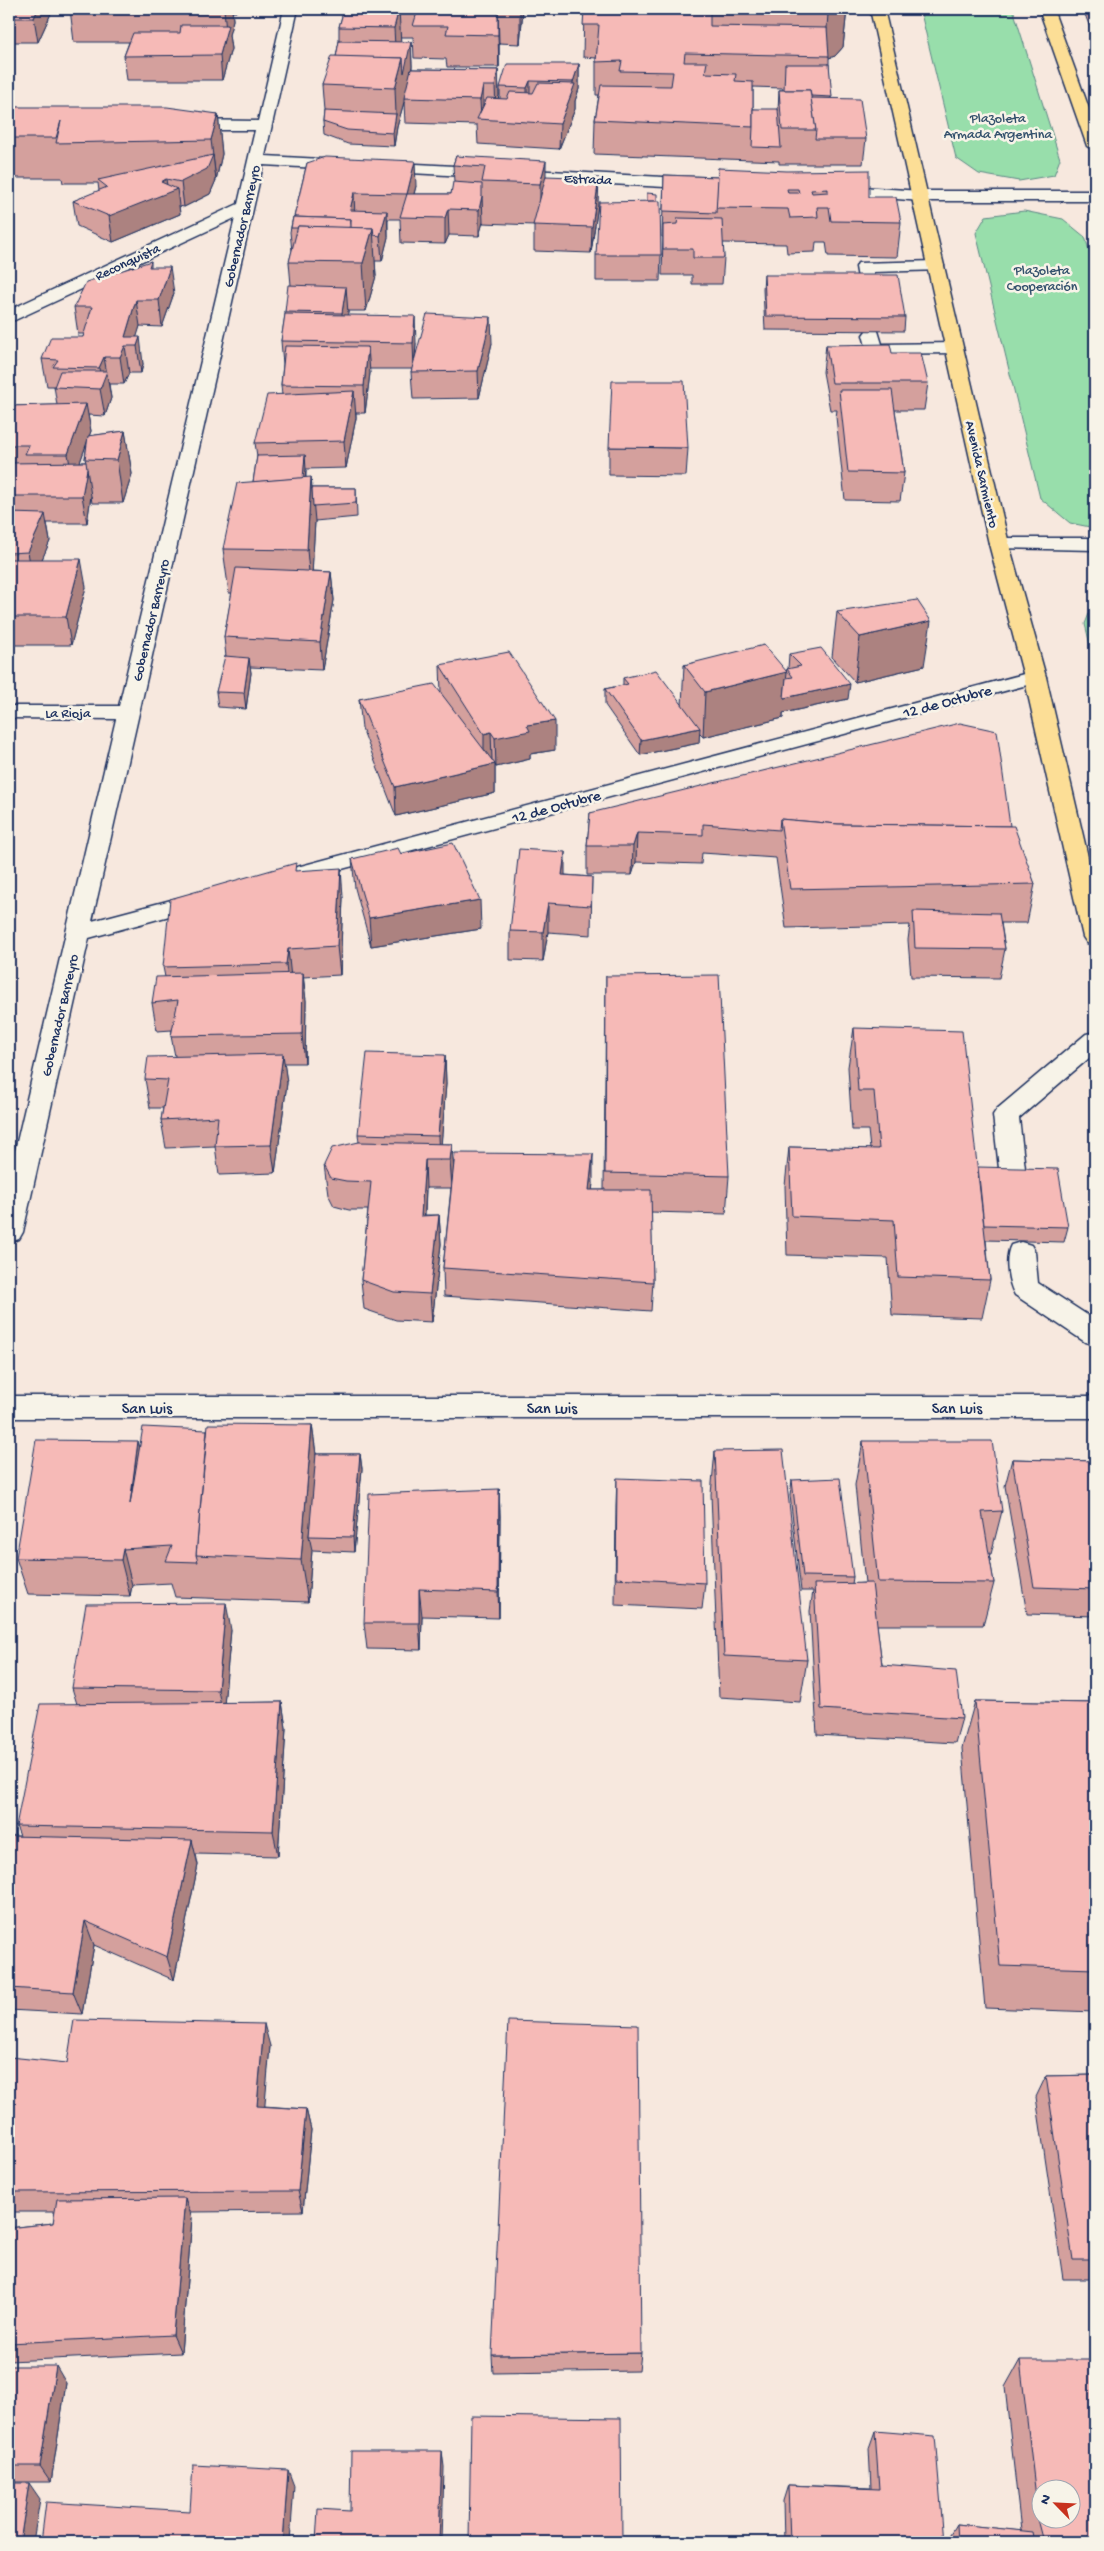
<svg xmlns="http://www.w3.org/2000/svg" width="1104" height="2551" font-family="'Gochi Hand',sans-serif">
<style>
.green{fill:#98deab;stroke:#5a8684}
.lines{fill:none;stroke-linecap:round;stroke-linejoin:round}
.lane-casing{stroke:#1b2f5e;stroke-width:3}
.street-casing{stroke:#1b2f5e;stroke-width:3}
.secondary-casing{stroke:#1b2f5e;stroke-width:3}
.primary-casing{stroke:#1b2f5e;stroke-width:3}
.lane{fill:#f7f3e8;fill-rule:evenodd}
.street{fill:#f7f3e8;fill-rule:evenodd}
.secondary{fill:#f7f3e8;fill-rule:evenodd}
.primary{fill:#fcde96;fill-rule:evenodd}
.wall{fill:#d4a09d;stroke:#1b2f5e;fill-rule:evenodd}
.shaded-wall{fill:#ac8280;stroke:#1b2f5e}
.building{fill:#f6bab7;stroke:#1b2f5e;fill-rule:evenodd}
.labels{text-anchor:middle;stroke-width:5;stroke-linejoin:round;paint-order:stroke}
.far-park-label{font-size:14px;fill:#34526d;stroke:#f7f3e8}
.far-street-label{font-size:14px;fill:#1b2f5e;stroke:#f7f3e8}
.street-label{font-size:16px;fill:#1b2f5e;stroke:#f7f3e8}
</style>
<rect width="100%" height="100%" fill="#f7e8de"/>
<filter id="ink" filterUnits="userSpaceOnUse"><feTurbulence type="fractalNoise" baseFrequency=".02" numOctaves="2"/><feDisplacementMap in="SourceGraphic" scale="10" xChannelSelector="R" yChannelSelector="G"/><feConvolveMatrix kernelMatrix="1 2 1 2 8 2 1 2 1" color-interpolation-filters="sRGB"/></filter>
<g filter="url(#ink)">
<g class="green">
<path d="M920,9H1013L1060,159L1054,175L1019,181L979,174L956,158Z"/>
<path d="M1024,211L1063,219L1085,237L1095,269V528L1070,523L1040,498L976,233L986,216Z"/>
<path d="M1095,598V666L1085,624Z"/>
</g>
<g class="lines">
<defs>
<g id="lane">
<path d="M936,261L942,262L944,266L942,270L873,272L874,285L872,289H860L856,267L858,263Z"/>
<path d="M872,330L878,331L882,344L954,343L960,344L963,348L960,352L954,353L874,354L868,353L863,335L866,331Z"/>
<path d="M1095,1032V1053L1019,1118L1026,1177L1022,1184L1013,1187L1004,1184L1000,1177L993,1115L997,1109L1086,1034Z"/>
<path d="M1021,1242L1031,1245L1035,1252L1038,1283L1095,1320V1345L1085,1342L1015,1295C1008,1283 1004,1258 1011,1245Z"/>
</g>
<g id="street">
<path d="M284,9H298L265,156L701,179L709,184L701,189L263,165L92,921L205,891L213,894L217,899L213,904L89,938L23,1232L19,1239L9,1242V1176L116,719L9,718V706H119L235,218L15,320L9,321V310L238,204L255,130H183L175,125L183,120L258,121Z"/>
<path d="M831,185L921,191H1095V201H921L825,193L823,190Z"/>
<path d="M1035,671L1042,673L1046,677L1042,681L275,887L267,885L263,880L267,875Z"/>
</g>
<g id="secondary">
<path d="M999,538H1095V550L992,548L989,544L992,540Z"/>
<rect x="9" y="1396" width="1086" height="22"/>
</g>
<g id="primary">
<path d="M870,9H884L1009,544L1046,677L1095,887V945L1087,943L1083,937L1024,677L989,544Z"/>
<path d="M1039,9H1053L1095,125V151L1087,146Z"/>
</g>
</defs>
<use href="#lane" class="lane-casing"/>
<use href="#street" class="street-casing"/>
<use href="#secondary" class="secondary-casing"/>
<use href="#primary" class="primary-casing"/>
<use href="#lane" class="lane"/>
<use href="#street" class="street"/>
<use href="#secondary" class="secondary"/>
<use href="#primary" class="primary"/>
</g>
<g class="wall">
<path d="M9,9H53L38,42H9Z"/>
<path d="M70,9H237L236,12H232L233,20L229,35L231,49L222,80H127L124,56L129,42H74Z"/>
<path d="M344,9H523L520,44L499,43V67H447L446,59L414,58L413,37H400L401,42H411L412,66V69L498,70L499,95L498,99H500V87L579,64V89L575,101V109L559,149L478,144L477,125L405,123L404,102L397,127L394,146L348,144L324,135L323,122L324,111L322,85L336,57L339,41V27Z"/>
<path d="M584,9H847L843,47L835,56L829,58V64L831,98L866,139L863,164H779V161L594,154L595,120L599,95H596V58L583,57ZM753,87L783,88V90H779L778,111L753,109Z"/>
<path d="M1083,9H1095V41Z"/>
<path d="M9,107L218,114L222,154L216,180L210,194L184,207L179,206L180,214L113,242L77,226L73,201L99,191L98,183H63L62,178H9Z"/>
<path d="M456,156L546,176L598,204L591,253L534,251V225L483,223V222L479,236L449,235L445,244L401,243L400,219H388V237L382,261H375L376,276L366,311H348L347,315L416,343L415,358L492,343L479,398L413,399L411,372L412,369H369L370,373L365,413H356V418L346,468L306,469V478L312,488H356L357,517L315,521L312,571L331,572L334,600L322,670L250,667L251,673L246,709L218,707L216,692L226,657L224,637L232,593H229L223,549L253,482L257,456L255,443L282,395L281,385L283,364L281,341L285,315V312L291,285L289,262L292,251L290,232L293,217H294L307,163L416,186L414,194H451L454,182L453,165Z"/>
<path d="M718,168L869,197L901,222L897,257L828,256L826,242H816L815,252L787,253L786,244L723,243L724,258L722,284H692V275H662L663,237H662L664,175L718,177Z"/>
<path d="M657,201L661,255L660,281H596V255Z"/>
<path d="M151,261V267L174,293L162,327L140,326L136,337L143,364L141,373H129L124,384H109L111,398L105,416L88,415L91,431L89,436L125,431L132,474L123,503H92L91,496L87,523H47L50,541L42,559L86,587L71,645H9V406L57,405L54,386H47L42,359L83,337L84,334H78L74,307ZM87,442L85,459L86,462H80Z"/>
<path d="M764,275L905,317L904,331L765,330L763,289Z"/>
<path d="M826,345L892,353L928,383L924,410H895L904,473L900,501L845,500L836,417L837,410H830L823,372Z"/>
<path d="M609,447L688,448L686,476L609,475Z"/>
<path d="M837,612L924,666L855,682L832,657Z"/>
<path d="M789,654L848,699L783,713V718L703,737L699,733V743L640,755L605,705V689L623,685V678L682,705L684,665L786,672L787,669H788Z"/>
<path d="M440,665L555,750L530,754V759L496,767L495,765V793L396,816L362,728L359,699L441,693Z"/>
<path d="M590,813L1010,826L1035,884L1027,923H1001L1005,949L999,978L911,977L908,940L910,925L786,928L776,858L702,853L701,864L636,862L632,875H587V846Z"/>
<path d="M401,854L481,929L371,946L355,888L352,859Z"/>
<path d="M296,871L343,897L340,975L303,977L306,1001L305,1063H284L287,1083L275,1173L219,1175L215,1146L166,1148L161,1120L163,1108H150L145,1079L175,1056L171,1036L172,1030L157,1031L152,1003L165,977L163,967Z"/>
<path d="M565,875L592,877L591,935L548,932L543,961L510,960V931Z"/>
<path d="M606,976L729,1176L726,1214L651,1212L653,1282L651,1311L444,1296L443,1268L451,1188H426L425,1215H439L441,1244L432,1322L396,1320L364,1309L361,1280L368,1210H349L334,1206L328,1194L324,1165L359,1142L358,1134L445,1055L446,1084L441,1144H452L453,1167L593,1183L592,1190H604Z"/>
<path d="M854,1028L978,1167L1068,1227L1064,1242L986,1240L990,1280L982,1318L892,1315L888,1258L787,1255L785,1186L789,1147L870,1149L868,1130H852L848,1067Z"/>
<path d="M312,1425L316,1454H360L362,1469L354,1552L312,1550L308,1602L205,1598L175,1597L171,1583L132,1585L130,1596L28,1594L16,1558L140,1447L207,1430Z"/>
<path d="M863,1441L1002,1511L991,1554H989L994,1583L983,1625H877L882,1665L962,1718L955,1743L817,1735L810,1611L813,1591H801L790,1495L792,1480L853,1577L852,1584L865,1583L855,1485Z"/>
<path d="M715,1451L807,1660L800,1702L719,1697L711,1494Z"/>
<path d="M1012,1459L1095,1461V1616L1027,1614L1005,1486Z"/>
<path d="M617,1478L705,1583L702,1609L615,1605L616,1505Z"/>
<path d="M499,1489L500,1516L499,1618L422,1616L421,1650L367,1649L364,1623Z"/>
<path d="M231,1630L224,1703L282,1702L286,1728L278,1856L196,1854L198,1865L174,1980L94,1945L82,2014L9,2010V1836H20L16,1826L77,1704L72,1688Z"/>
<path d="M975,1701L1095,1703V2012L985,2008L962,1748Z"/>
<path d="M270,2046L264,2106L306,2109L311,2130L303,2211L190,2212L192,2218L181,2353L9,2361V2228L53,2223L55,2212H9V2062L67,2063Z"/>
<path d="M1095,2075V2279H1063L1036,2097L1046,2076Z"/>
<path d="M641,2353L639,2371L493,2373L492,2355Z"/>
<path d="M1020,2360L1095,2542H949L948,2539L957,2524L1021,2531L1005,2387Z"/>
<path d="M9,2366L66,2383L51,2482H9Z"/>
<path d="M875,2431L944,2542H784L783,2501L788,2485L871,2488L869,2448Z"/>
</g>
<g class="shaded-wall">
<path d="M38,9H53L38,42L34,18Z"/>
<path d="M224,9H232L233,20L229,35L231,49L222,80L220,55L226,32Z"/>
<path d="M399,9L401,45L396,66L394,28Z"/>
<path d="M520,9H523L520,44Z"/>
<path d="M839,9H847L843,47L835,56L829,58V56L825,55L828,14Z"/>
<path d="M498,10L499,43V67L498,35Z"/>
<path d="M411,42L412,66L405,98H404V102L397,127L394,146L393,133L396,114L395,88L403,58Z"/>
<path d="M579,64V89L575,101V109L559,149L560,124L573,89V82Z"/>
<path d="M498,70L499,95L496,111L495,86Z"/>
<path d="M530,81V106L527,113V88Z"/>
<path d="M483,86V111L481,119L480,100Z"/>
<path d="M218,114L222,154L216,180L211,140Z"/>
<path d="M213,155L216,180L210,194L184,207L181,182Z"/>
<path d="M415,161L416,186L408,217L407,194Z"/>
<path d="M546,161V201L540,225V184Z"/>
<path d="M599,178L598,204L591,253L592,227Z"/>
<path d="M166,179L168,192L177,189L180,214L113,242L109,216Z"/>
<path d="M354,193L355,218L350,210Z"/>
<path d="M482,196L483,222L479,236V210Z"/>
<path d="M448,209L449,235L445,244V218Z"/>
<path d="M387,211L388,237L382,261L380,236Z"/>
<path d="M373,228L376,276L366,311L363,263Z"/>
<path d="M170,267L174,293L162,327L159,300Z"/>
<path d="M346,287L348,313L343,340L342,313Z"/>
<path d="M136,300L140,326L134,346L125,337Z"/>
<path d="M415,316L416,343L414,369L413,343Z"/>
<path d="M491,317L492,343L479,398L478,371Z"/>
<path d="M140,337L143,364L141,373L137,346Z"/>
<path d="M125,346L129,373L124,384L120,357Z"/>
<path d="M368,347L370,373L365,413L364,386Z"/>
<path d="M104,357L111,398L105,416L100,389L102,385L99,368Z"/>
<path d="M354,391L356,418L346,468L344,441Z"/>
<path d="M86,404L91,431L73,482L68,454Z"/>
<path d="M125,431L132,474L123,503L117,460Z"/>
<path d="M305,455L306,469L303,503L301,488Z"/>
<path d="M87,469L91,496L87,523L82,496Z"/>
<path d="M311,477L315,521L311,594L307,550Z"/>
<path d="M45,514L50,541L33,580L28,552Z"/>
<path d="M81,559L86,587L71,645L66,617Z"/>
<path d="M331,572L334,600L322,670L320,642Z"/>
<path d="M931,621L924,666L855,682L860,637Z"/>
<path d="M249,658L251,673L246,709L244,693Z"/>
<path d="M787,672L784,698L850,684L848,699L783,713V718L703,737L705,692Z"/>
<path d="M555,721V750L530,754V759L496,767L495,738L527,725Z"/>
<path d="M9,726L14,752L9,769Z"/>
<path d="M700,728L699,743L640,755L641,740Z"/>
<path d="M491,732L492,760L484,763V734Z"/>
<path d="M495,764V793L396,816L395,787Z"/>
<path d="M637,833L636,862L632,875L633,846Z"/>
<path d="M9,840L10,847L9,853Z"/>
<path d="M565,852V881L562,875Z"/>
<path d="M341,868L343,897L340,975L337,946Z"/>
<path d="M480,900L481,929L371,946L369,918Z"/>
<path d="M548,903V932L543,961V932Z"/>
<path d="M288,949L291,978L289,993L286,964Z"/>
<path d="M303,973L306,1001L305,1063L302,1034Z"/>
<path d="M283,1054L287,1083L275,1173L271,1145Z"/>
<path d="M445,1055L446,1084L440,1160H439L438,1136Z"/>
<path d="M452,1144L454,1173L452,1188L450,1160Z"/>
<path d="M593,1154V1183L589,1219V1190Z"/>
<path d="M425,1160L426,1188L423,1244L421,1216Z"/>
<path d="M439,1215L441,1244L432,1322L430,1294Z"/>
<path d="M312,1425L318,1469L309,1536L312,1550L308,1602L301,1560Z"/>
<path d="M138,1441L147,1478L130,1504Z"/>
<path d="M360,1454L362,1469L354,1552L353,1537Z"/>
<path d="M499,1489L500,1516L499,1618L498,1592Z"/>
<path d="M123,1549L132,1585L130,1596L121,1560Z"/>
<path d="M419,1589L422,1616L421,1650L419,1623Z"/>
<path d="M226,1603L231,1630L223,1716L218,1690Z"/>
<path d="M282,1702L286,1728L278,1856L273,1831Z"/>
<path d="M192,1840L198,1865L174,1980L167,1957Z"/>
<path d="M85,1921L94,1945L82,2014L73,1992Z"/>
<path d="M264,2024L270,2046L263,2127L257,2106Z"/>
<path d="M306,2109L311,2130L303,2211L298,2191Z"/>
<path d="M185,2198L192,2218L181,2353L173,2335Z"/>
<path d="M56,2366L66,2383L51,2482L40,2466Z"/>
<path d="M442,2451L444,2467L442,2542H439Z"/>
<path d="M288,2470L294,2486L290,2542H283Z"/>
<path d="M29,2483L40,2499L33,2542H20Z"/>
</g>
<g class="building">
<path d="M9,9H38L34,18H9Z"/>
<path d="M70,9H224V10Z"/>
<path d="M344,9H399L394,28L339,27Z"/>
<path d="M418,9H520V11L498,10V35L446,34L448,26H413Z"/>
<path d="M584,9H710V26L827,28L829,56L685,53L684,62H707L705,73L736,74L735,81L753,82V127L595,120L601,85L671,86L673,72L620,71L622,61L596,62L599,25H583Z"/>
<path d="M711,9H839L828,14L711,13Z"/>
<path d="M181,25H228L220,55L124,56L133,33H180Z"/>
<path d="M339,41L411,42L404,73L403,58L336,57Z"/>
<path d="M332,56L403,58L395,88L322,85Z"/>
<path d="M507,64H579L573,82L530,81L527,88L500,87Z"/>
<path d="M785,64H829L832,97L811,96L810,90H784Z"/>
<path d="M411,69L498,70L495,86H483L480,100L404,98Z"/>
<path d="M538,83L575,84L560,124L477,119L487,98L507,99L510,92L533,93Z"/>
<path d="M779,90H810L816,130H782Z"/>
<path d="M811,98L860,99L866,139H815L816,130Z"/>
<path d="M9,107H167L218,114L211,140L56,143L61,121L56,138H9Z"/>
<path d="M753,109H778L781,148L752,147L753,127Z"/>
<path d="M324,111L396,114L393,133L347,130L323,122Z"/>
<path d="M213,155L207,169L181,182L166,179L161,182L177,189L109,216L73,201L107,187L98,180Z"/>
<path d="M456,156L546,161L540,184L482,182L485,167L453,165Z"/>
<path d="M325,157L415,161L407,194H451L453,182L482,184V196L479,210L448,209L445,218L400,217L407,194L354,193L350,210L387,211L380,236L374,235L373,228H351V219L294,217L307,163Z"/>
<path d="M718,168L787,171L869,170V197H896L901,222L831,221L829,207H817L818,217L790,218L788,209L716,208ZM787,189H798L799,193H788ZM828,189V192L812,193L811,190Z"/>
<path d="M664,175L718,177L716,213L663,211Z"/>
<path d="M546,176L599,178L592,227L533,225Z"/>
<path d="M647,193L657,194V201H647Z"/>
<path d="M660,201L661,255H596L599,202Z"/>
<path d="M293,217L351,219L349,228L298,226V228H291Z"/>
<path d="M678,218L722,219L724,258H693V249H663V225L677,224Z"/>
<path d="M298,226L373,228L363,263L289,262Z"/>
<path d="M151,261L149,267H170L159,300H136L125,337H140L137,346H125L120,357H104L99,368L53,367L58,360L42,359L51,337H83L92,307H74L86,282Z"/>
<path d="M764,275H898L905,317L766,316Z"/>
<path d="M288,285L346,287L342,313L285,312Z"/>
<path d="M285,314L415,316L413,343L281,341Z"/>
<path d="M427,314L491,317L478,371L411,372Z"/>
<path d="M890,344L892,353H921L928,383H832L826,345Z"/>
<path d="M285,346L368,347L364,386L281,385Z"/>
<path d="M60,371H107L100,389L54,387Z"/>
<path d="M612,381H684L688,448L609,447Z"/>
<path d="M839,390H892L904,473L848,472Z"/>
<path d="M354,391L344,441L255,443L267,395Z"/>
<path d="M86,404L68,454H25L29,445H9V406Z"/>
<path d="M125,431L117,460L85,459L88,436Z"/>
<path d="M305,455L303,478L253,482L257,456Z"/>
<path d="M86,462L87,469L82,496H9V463Z"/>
<path d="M311,477L307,550L223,549L237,483Z"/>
<path d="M312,488H356V503L313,506Z"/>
<path d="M9,513L45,514L28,552L9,553Z"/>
<path d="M9,559H81L66,617H9Z"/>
<path d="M236,568L331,572L320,642L224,637Z"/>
<path d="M917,600L931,621L860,637L837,612Z"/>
<path d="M764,645L787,672L705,692L684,665Z"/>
<path d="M821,648L850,684L784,698L786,678L793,677L787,669L801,666L789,654Z"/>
<path d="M509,652L555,721L527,725L530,731L495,738L491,732L484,734L440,665Z"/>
<path d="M225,656L249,658L244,693L216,692Z"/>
<path d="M656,670L700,728L641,740L605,689L628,684L623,678Z"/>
<path d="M434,684L495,764L395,787L359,699Z"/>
<path d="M960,723L997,731L1010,826L838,824L780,819L779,830L703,824V835L637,833L633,846H587L590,813Z"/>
<path d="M780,819L838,824L1014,826L1035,884L790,889Z"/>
<path d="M453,843L480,900L369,918L352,859L398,848L401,854Z"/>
<path d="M519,849L565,852L562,875L592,877L591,906L548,903L543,932L510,931Z"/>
<path d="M296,863L295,871L341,868L337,946L288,949L286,964L163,967L170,899Z"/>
<path d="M913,911L999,913L1005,949L915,948Z"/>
<path d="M303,973L302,1034L171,1036L178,1000L152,1003L156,977Z"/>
<path d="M719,975L729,1176L605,1173L606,976Z"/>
<path d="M854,1028L962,1031L990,1280L898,1277L894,1220L792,1216L789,1147L879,1149L874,1091H858Z"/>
<path d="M367,1053L445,1055L438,1136L358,1134Z"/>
<path d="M283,1054L271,1145L215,1146L218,1117L161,1120L168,1080L145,1079L148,1057Z"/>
<path d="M359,1142L452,1144L450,1160H425L421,1216L439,1215L430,1294L394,1292L361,1280L371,1182L346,1181L331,1178L324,1165L332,1148Z"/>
<path d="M455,1153L593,1154L589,1190H651L653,1282L443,1268Z"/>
<path d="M978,1167L1058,1169L1068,1227L984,1225Z"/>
<path d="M208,1424L312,1425L301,1560L196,1555Z"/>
<path d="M143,1427L207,1430L196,1555L198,1562L166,1561L172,1546L123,1549L121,1560L16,1558L36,1440L138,1441L130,1504Z"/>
<path d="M863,1441H992L1002,1511L982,1512L994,1583L878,1582Z"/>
<path d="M783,1450L807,1660L724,1656L715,1451Z"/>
<path d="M316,1454H360L353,1537L309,1536Z"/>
<path d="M1012,1459L1095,1461V1589L1034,1587Z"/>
<path d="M617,1478L703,1481L705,1583L616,1578Z"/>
<path d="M840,1478L853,1577L803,1576L792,1480Z"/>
<path d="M499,1489L498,1592L419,1589V1623H364L369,1494Z"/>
<path d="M872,1583L882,1665L956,1671L962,1718L821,1709L814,1584Z"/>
<path d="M226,1603L218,1690L72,1688L86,1604Z"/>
<path d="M975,1701L1095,1703V1969L1000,1966Z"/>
<path d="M282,1702L273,1831L16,1826L40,1704Z"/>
<path d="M9,1836L192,1840L167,1957L85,1921L73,1992L9,1988Z"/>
<path d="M74,2020L264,2024L257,2106L306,2109L298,2191L9,2192V2062L10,2057L67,2063Z"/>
<path d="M508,2021L638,2025L641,2353L492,2355Z"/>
<path d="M1095,2075V2260H1073L1046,2076Z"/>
<path d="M185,2198L173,2335L9,2343V2228L53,2223L57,2199Z"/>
<path d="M1020,2360H1095V2542H1044L1039,2523ZM1042,2488H1072V2518H1042Z"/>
<path d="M9,2366H56L40,2466H9Z"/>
<path d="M471,2416L621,2418L622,2542H469Z"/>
<path d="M875,2431L935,2436L944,2542H790L788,2485L879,2489Z"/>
<path d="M351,2451H442L439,2542H316L318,2509L350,2511Z"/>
<path d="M193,2465L288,2470L283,2542H41L46,2502L190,2511Z"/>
<path d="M9,2483H29L20,2542H9Z"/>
<path d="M957,2524L1033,2532L1035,2542H958Z"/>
</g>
</g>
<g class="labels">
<g class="far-park-label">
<text x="998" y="122">Plazoleta<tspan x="998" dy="16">Armada Argentina</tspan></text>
<text x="1042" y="274">Plazoleta<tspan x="1042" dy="16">Cooperación</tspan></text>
</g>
<g class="far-street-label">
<text transform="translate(588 178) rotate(3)" y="5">Estrada</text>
<text transform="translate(241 226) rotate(-77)" y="5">Gobernador Barreyro</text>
<text transform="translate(127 261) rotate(-25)" y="5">Reconquista</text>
<text transform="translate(983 474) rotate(77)" y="5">Avenida Sarmiento</text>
<text transform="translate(150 620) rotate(-77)" y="5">Gobernador Barreyro</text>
<text x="68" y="717">La Rioja</text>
<text transform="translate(59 1015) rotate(-77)" y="5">Gobernador Barreyro</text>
</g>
<g class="street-label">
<text transform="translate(947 700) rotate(-15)" y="6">12 de Octubre</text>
<text transform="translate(556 805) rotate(-15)" y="6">12 de Octubre</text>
<text x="147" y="1413">San Luis</text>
<text x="552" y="1413">San Luis</text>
<text x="957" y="1413">San Luis</text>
</g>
</g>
<rect width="1104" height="2551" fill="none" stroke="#f7f3e8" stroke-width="30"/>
<rect x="15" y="15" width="1074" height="2521" fill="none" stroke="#1b2f5e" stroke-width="2" filter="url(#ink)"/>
<g transform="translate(1056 2504) rotate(294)"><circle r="24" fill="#f7f3e8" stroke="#9fa5b1"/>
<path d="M0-4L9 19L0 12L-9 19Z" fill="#c8321e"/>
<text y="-8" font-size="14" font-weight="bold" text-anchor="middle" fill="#1b2f5e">N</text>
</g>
</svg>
